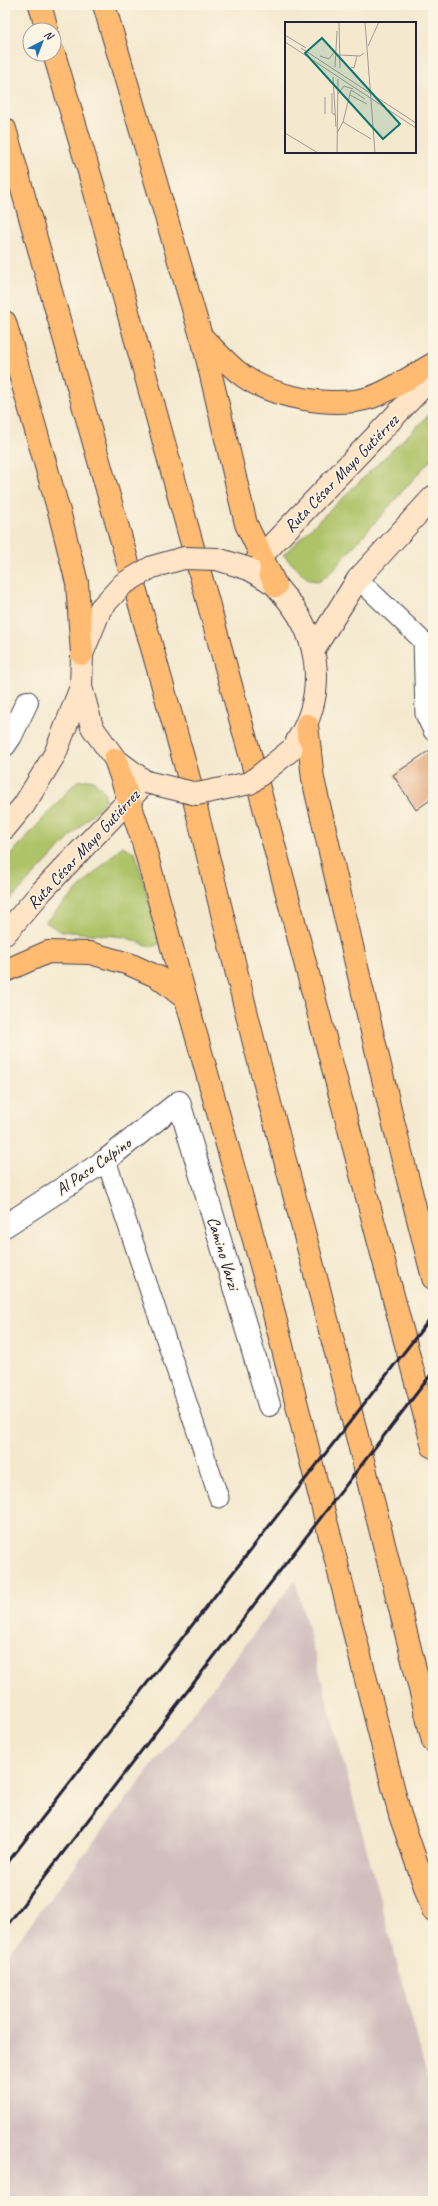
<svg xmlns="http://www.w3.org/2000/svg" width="438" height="2206" font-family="Caveat,sans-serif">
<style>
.industrial{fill:#d1bfbe}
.green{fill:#aec267;stroke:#687251}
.building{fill:#e3a578}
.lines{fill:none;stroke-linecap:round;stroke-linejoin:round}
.lane-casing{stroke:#424051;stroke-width:21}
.street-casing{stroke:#424051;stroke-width:24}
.secondary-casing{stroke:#424051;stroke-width:24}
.highway-casing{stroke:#424051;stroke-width:24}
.lane{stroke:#fff;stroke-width:19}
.street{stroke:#fff;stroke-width:22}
.secondary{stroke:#ffe4c6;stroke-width:22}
.highway{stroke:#febb71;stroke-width:22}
.rail{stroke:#22223b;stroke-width:3}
.secondary-bridge-casing{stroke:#424051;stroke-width:24;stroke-linecap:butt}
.secondary-bridge{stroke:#ffe4c6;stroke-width:22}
.labels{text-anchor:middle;stroke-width:3;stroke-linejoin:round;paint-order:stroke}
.street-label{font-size:17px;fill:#22223b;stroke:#fcf5e5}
.inset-road{fill:none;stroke:#a09994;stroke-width:1}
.view{fill:#0f766e;fill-opacity:0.15;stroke:#0f766e;stroke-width:2}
.inset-edge{fill:none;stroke:#22223b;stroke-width:2}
</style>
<rect width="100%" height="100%" fill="#fcf5e5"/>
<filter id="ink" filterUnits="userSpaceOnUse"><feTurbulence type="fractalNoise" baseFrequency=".025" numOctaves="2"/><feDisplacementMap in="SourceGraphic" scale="8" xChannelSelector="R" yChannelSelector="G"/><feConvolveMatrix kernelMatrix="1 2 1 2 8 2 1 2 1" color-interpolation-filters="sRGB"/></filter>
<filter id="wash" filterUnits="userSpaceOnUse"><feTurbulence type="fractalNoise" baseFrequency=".012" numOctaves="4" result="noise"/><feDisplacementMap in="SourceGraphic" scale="16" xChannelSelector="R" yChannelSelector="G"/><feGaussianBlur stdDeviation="0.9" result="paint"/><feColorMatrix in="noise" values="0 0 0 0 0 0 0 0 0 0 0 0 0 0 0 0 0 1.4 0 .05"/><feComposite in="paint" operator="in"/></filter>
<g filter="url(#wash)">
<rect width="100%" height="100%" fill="#f4e9cf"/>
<path class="industrial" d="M295,1580L433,2098V2201H5V1957Z"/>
<g class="green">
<path d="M433,411V457L331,572L320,581L309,580L283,555Z"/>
<path d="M92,779L105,792V801L5,905V861L77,781Z"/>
<path d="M122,846L135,852L161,943L151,947L125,937L60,931L45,922Z"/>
</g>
<g id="blocks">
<path class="building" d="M433,748V798L416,810L393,775Z"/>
</g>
</g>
<g filter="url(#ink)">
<use href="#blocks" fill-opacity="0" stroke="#424051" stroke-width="1"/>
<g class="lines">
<defs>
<g id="lane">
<path d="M358,579L423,641L433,646"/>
<path d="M423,641L425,714L433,731"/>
<path d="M106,1160L219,1498"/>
</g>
<g id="street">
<path d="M5,745L11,736L27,702"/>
<path d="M5,1226L106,1160L179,1102L269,1405"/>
</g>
<g id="secondary">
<path d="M314,649L358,579L433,497"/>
<path d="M297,741C326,695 321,640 287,599C283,595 279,589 275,585C267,579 257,574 249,569L433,376"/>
<path d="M5,828L24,805L55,754L81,687"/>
<path d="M5,934L42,891L146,782L115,759L92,727L81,687L82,654L101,608"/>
</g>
<g id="highway">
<path d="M40,5L47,30"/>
<path d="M104,5L201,336C215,350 227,364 243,376C274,398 335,409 372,397C390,391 415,374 433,364"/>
<path d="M54,54L93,185L251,758L433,1447"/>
<path d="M5,129L188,775L254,1043L341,1372L433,1741"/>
<path d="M5,322L60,515L77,583L82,654"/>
<path d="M202,337L246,524L276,586"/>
<path d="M307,725L313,779L391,1113L433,1278"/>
<path d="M115,759L143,842L186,999"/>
<path d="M5,971L48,952L90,953L129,964L158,977L186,999L268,1290L400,1815L433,1910"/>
</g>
</defs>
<use href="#lane" class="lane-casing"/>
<use href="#street" class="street-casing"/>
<use href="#secondary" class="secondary-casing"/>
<use href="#highway" class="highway-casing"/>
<use href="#lane" class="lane"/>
<use href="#street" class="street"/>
<use href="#secondary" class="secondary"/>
<use href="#highway" class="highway"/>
<g class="rail">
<path d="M5,1866L433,1315"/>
<path d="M5,1928L433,1372"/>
</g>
<defs>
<g id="secondary-bridge">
<path d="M101,608L123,584L152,567L184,558L217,559L249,569"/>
<path d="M146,782L197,794L250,783L291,750"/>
</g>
</defs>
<use href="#secondary-bridge" class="secondary-bridge-casing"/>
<use href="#secondary-bridge" class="secondary-bridge"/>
</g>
</g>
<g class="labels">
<g class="street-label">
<text transform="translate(341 473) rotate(-46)" y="6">Ruta César Mayo Gutiérrez</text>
<text transform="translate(83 849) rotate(-47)" y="6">Ruta César Mayo Gutiérrez</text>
<text transform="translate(93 1166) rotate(-35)" y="6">Al Paso Calpino</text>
<text transform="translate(224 1253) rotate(73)" y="6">Camino Varzi</text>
</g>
</g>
<g transform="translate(285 22)">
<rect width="131" height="131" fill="#f4e9cf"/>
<path class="inset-road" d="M54,0L55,46M80,0L90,131M0,13L21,26M0,20L131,106M83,24L94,0M16,26L131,101M55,33L75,34L79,31M35,34L44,37L50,29M50,45L52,9M66,45L69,46L72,34M48,55L51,105M47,71V91L50,93M53,72L59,64L68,67M65,73L82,82M40,92V75M58,100L86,117M0,111L33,131M52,111L58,100L66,68L80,77M52,131L53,57"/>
<path class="view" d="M37,16L115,102L98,117L20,31Z"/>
<rect width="131" height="131" class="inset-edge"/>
</g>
<rect width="438" height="2206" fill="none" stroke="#fcf5e5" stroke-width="20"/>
<g transform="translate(42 42) rotate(42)"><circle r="19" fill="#fcf5e5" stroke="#a5a1a1"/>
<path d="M0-3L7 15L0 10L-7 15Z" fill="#1f6fb2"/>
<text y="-6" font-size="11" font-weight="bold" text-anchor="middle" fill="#22223b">N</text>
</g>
</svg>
